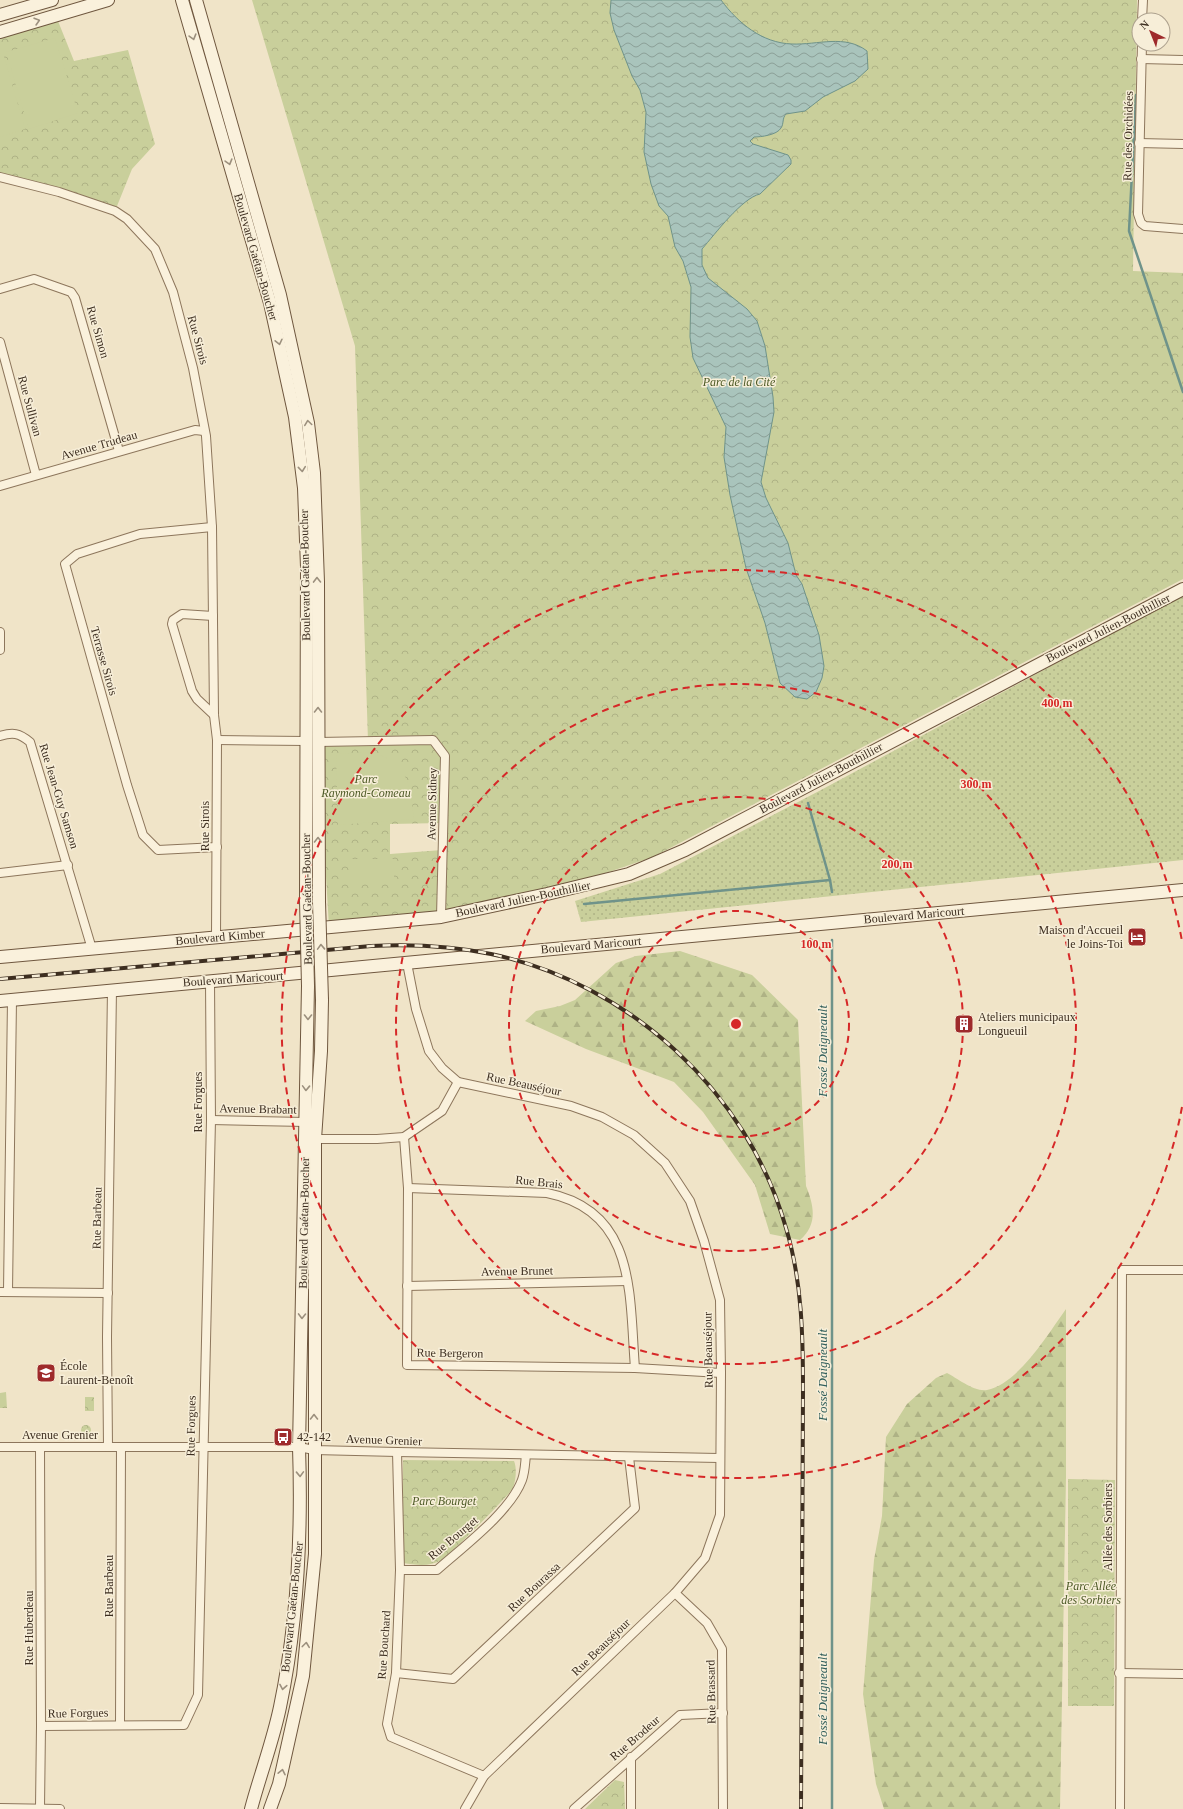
<svg xmlns="http://www.w3.org/2000/svg" width="1183" height="1809" font-family="Georgia,serif">
<style>
.grass{fill:url(#grass-dots)}
.forest{fill:url(#forest-firs)}
.park{fill:url(#park-crowns)}
.garden{fill:#c9cf9b}
.water{fill:url(#water-waves);stroke:#6f938a}
.lines{fill:none;stroke-linecap:round;stroke-linejoin:round}
.stream{stroke:#6f938a;stroke-width:2.5}
.street-casing{stroke:#8d765c;stroke-width:10}
.secondary-casing{stroke:#6f573f;stroke-width:14}
.street{stroke:#faf1dc;stroke-width:8}
.secondary{stroke:#faf1dc;stroke-width:12}
.rail-casing{stroke:#3d2e20;stroke-width:4}
.rail{stroke:#f7eed8;stroke-width:2.5;stroke-dasharray:8;stroke-linecap:butt}
.secondary-bridge-casing{stroke:#6f573f;stroke-width:14;stroke-linecap:butt}
.secondary-bridge{stroke:#faf1dc;stroke-width:12}
.oneway{stroke:#9c907e}
.ring{fill:none;stroke:#d62828;stroke-width:2;stroke-dasharray:7 5}
.labels{text-anchor:middle;stroke-width:3;stroke-linejoin:round;paint-order:stroke}
.street-label{font-size:12px;fill:#3d2e20;stroke:#f7eed8}
.park-label{font-size:12px;font-style:italic;fill:#4d5a26;stroke:#f7eed8}
.poi-label{font-size:12px;fill:#3d2e20;stroke:#f7eed8;text-anchor:start}
.water-label{font-size:13px;font-style:italic;fill:#2f5d5a;stroke:#f7eed8}
.centre{fill:#d62828;stroke:#f7eed8;stroke-width:2}
.ring-label{font-size:12px;text-anchor:middle;font-weight:bold;fill:#d62828;stroke:#f7eed8;stroke-width:3;stroke-linejoin:round;paint-order:stroke}
</style>
<defs>
<pattern id="grass-dots" width="8" height="8" patternUnits="userSpaceOnUse"><rect width="8" height="8" fill="#c9cf9b"/><path d="M2 2h.1M6 6h.1" fill="none" stroke="#aeb285" stroke-width="1.8" stroke-linecap="round"/></pattern>
<pattern id="forest-firs" width="22" height="20" patternUnits="userSpaceOnUse"><rect width="22" height="20" fill="#c9cf9b"/><path d="M5 1l3.5 6h-7zM16 11l3.5 6h-7z" fill="#aeb285"/></pattern>
<pattern id="park-crowns" width="20" height="18" patternUnits="userSpaceOnUse"><rect width="20" height="18" fill="#c9cf9b"/><path d="M2 6a3 3 0 1 1 6 0M12 15a3 3 0 1 1 6 0" fill="none" stroke="#aeb285"/></pattern>
<pattern id="water-waves" width="16" height="10" patternUnits="userSpaceOnUse"><rect width="16" height="10" fill="#a9c4bc"/><path d="M0 5q4-4 8 0t8 0" fill="none" stroke="#8ba098"/></pattern>
</defs>
<rect width="100%" height="100%" fill="#f0e4c8"/>
<path class="grass" d="M1183,595V860L581,922L575,901L660,874L821,790Z"/>
<g class="forest">
<path d="M680,951L752,975L798,1020L806,1186C814,1206 818,1224 800,1240L770,1234L755,1185L703,1112L674,1082L586,1049L525,1021L536,1011L560,1006L575,1000L616,963L636,956Z"/>
<path d="M1066,1309V1477L1060,1809H884L876,1784L863,1694L874,1560L882,1516L886,1437L907,1404L936,1378L947,1373C957,1378 974,1392 987,1390C1018,1384 1048,1334 1066,1309Z"/>
</g>
<g class="park">
<path d="M252,0H1137L1133,271L1183,273V579L653,857L588,879L443,913V823L390,824V854L442,850L441,917L329,927L318,742L368,741L355,346Z"/>
<path d="M56,16L74,61L128,50L155,144L132,169L115,211L0,177V32Z"/>
<path d="M6,1392L7,1408H0V1393Z"/>
<path d="M94,1397V1411H85V1397Z"/>
<circle cx="86" cy="1430" r="5"/>
<path d="M403,1460L514,1461C517,1468 516,1480 513,1488C510,1494 450,1555 442,1560C429,1567 417,1565 403,1563Z"/>
<path d="M1068,1479L1115,1480L1114,1706H1068Z"/>
<path d="M615,1780L624,1782L625,1809H585Z"/>
</g>
<g class="garden">
<path d="M55,38L78,113L29,129L6,52Z"/>
<path d="M3,53L25,129L0,137V54Z"/>
<path d="M373,752C409,765 410,784 414,819L338,825L336,754Z"/>
<rect x="349" y="859" width="45" height="23"/>
</g>
<path class="water" d="M611,0H721C738,23 762,43 792,44C818,45 845,34 867,51L868,69L855,81L823,97L805,111L786,114C782,118 784,124 781,128C777,135 761,137 754,137L750,141L753,144L788,155L791,160V164L760,194C742,198 715,234 702,249V265L708,278L747,309L757,321L765,346L773,397L774,412L761,482L766,498L788,543L796,575L802,584L819,635L824,666L822,678L816,692L807,699L795,697L780,683L765,623L746,568L730,495L724,457L726,427L693,358L690,337L691,287L683,261L675,247L668,216L659,206L651,184L644,152L646,112L640,90L632,76L614,30L610,13Z"/>
<g class="lines">
<g class="stream">
<path d="M1136,95L1129,231L1183,392"/>
<path d="M808,803L830,880"/>
<path d="M584,904L830,880L832,892"/>
<path d="M832,1809V940"/>
</g>
<defs>
<g id="street">
<path d="M1142,20L1143,0"/>
<path d="M1142,44L1138,214L1141,223L1145,226L1183,229"/>
<path d="M1141,59L1183,60"/>
<path d="M1139,143L1183,144"/>
<path d="M0,177L59,192L115,211L127,219L155,249L173,292L193,368L206,436L212,527L214,715L217,740L216,937"/>
<path d="M0,289L34,279L71,292L75,298L119,451"/>
<path d="M0,342L36,475"/>
<path d="M0,486L195,430L204,431"/>
<path d="M212,527L140,534L77,554L65,564L127,785L143,835L158,850L217,847"/>
<path d="M213,616L182,614L173,620L172,624L192,691L197,699L214,715"/>
<path d="M0,632V650"/>
<path d="M0,736C13,732 19,733 30,742L92,949"/>
<path d="M217,740L306,741"/>
<path d="M318,742L433,740L445,756L441,917"/>
<path d="M0,873L68,865"/>
<path d="M407,963L416,1009L429,1051L442,1068L458,1082L571,1106L602,1117L634,1135L665,1163L690,1201L704,1241L720,1300L721,1373L720,1515L705,1558L675,1593L484,1776L465,1809"/>
<path d="M211,1120L306,1122"/>
<path d="M404,1137L408,1188L407,1365L635,1368L721,1373"/>
<path d="M315,1139H377L404,1137L442,1111L458,1082"/>
<path d="M408,1188L547,1193C637,1211 629,1295 635,1368"/>
<path d="M407,1286L627,1281"/>
<path d="M8,1291L12,1000"/>
<path d="M0,1292L108,1293"/>
<path d="M0,1447H299L314,1450L397,1452L719,1458"/>
<path d="M108,1447L107,1337L112,989"/>
<path d="M397,1452L400,1570L396,1673L387,1724L391,1737L484,1776"/>
<path d="M400,1570H437C463,1547 510,1512 522,1480C525,1472 525,1463 526,1455"/>
<path d="M675,1593L707,1623L722,1649L723,1809"/>
<path d="M396,1673L453,1679L635,1508L629,1457"/>
<path d="M1119,1673L1183,1674"/>
<path d="M120,1724L121,1447"/>
<path d="M41,1726L184,1725L198,1695L211,1120L210,981"/>
<path d="M631,1757V1809"/>
<path d="M0,1808L60,1809"/>
<path d="M40,1808L41,1726L40,1447"/>
<path d="M574,1809L680,1715L723,1713"/>
<path d="M1120,1809L1122,1270H1183"/>
</g>
<g id="secondary">
<path d="M182,0L270,303L295,417L304,488L307,567L306,900"/>
<path d="M196,0L280,295L308,423L314,473L318,582L319,902"/>
<path d="M0,15L52,0"/>
<path d="M0,32L108,0"/>
<path d="M0,957L441,917L547,894L629,874L685,850L1183,589"/>
<path d="M0,1001L1183,890"/>
<path d="M251,1809C260,1775 273,1741 280,1707C298,1621 302,1535 299,1447L308,986"/>
<path d="M270,1809L279,1784L303,1676L315,1554V1139L321,1051L322,1000"/>
</g>
</defs>
<use href="#street" class="street-casing"/>
<use href="#secondary" class="secondary-casing"/>
<use href="#street" class="street"/>
<use href="#secondary" class="secondary"/>
<defs>
<path id="rail" d="M0,979L371,946C412,944 452,946 491,954C629,983 748,1092 786,1228C802,1281 803,1335 803,1390L801,1809"/>
</defs>
<use href="#rail" class="rail-casing"/>
<use href="#rail" class="rail"/>
<defs>
<g id="secondary-bridge">
<path d="M306,900L308,986"/>
<path d="M319,902L322,1000"/>
</g>
</defs>
<use href="#secondary-bridge" class="secondary-bridge-casing"/>
<use href="#secondary-bridge" class="secondary-bridge"/>
</g>
<defs><path id="oneway-chevron" d="M-2-3.5L2.5 0L-2 3.5" fill="none" stroke-width="1.6" stroke-linecap="round" stroke-linejoin="round"/></defs>
<g class="oneway">
<use href="#oneway-chevron" transform="translate(37 21) rotate(-16)"/>
<use href="#oneway-chevron" transform="translate(193 37) rotate(74)"/>
<use href="#oneway-chevron" transform="translate(229 162) rotate(74)"/>
<use href="#oneway-chevron" transform="translate(279 342) rotate(77)"/>
<use href="#oneway-chevron" transform="translate(308 423) rotate(-98)"/>
<use href="#oneway-chevron" transform="translate(302 469) rotate(84)"/>
<use href="#oneway-chevron" transform="translate(317 580) rotate(-91)"/>
<use href="#oneway-chevron" transform="translate(318 710) rotate(-90)"/>
<use href="#oneway-chevron" transform="translate(318 840) rotate(-90)"/>
<use href="#oneway-chevron" transform="translate(321 947) rotate(-92)"/>
<use href="#oneway-chevron" transform="translate(308 1017) rotate(90)"/>
<use href="#oneway-chevron" transform="translate(306 1088) rotate(92)"/>
<use href="#oneway-chevron" transform="translate(302 1316) rotate(91)"/>
<use href="#oneway-chevron" transform="translate(314 1417) rotate(-90)"/>
<use href="#oneway-chevron" transform="translate(300 1474) rotate(88)"/>
<use href="#oneway-chevron" transform="translate(306 1645) rotate(-83)"/>
<use href="#oneway-chevron" transform="translate(283 1687) rotate(100)"/>
<use href="#oneway-chevron" transform="translate(282 1772) rotate(-78)"/>
</g>
<g class="ring">
<circle cx="736" cy="1024" r="113"/>
<circle cx="736" cy="1024" r="227"/>
<circle cx="736" cy="1024" r="340"/>
<path d="M1182 1107A454 454 0 1 1 1182 941"/>
</g>
<defs>
<symbol id="hotel-square" viewBox="-11 -11 22 22"><rect x="-9" y="-9" width="18" height="18" rx="4" fill="#9e2a2b" stroke="#f7eed8"/><path d="M-6-4.5h1.5V1H6V5H4.5V3h-9V5H-6ZM-4 0a1.8 1.8 0 1 1 3.6 0ZM.5 0V-2.5h3Q6-2.5 6 0Z" fill="#fff"/></symbol>
<symbol id="building-square" viewBox="-11 -11 22 22"><rect x="-9" y="-9" width="18" height="18" rx="4" fill="#9e2a2b" stroke="#f7eed8"/><path d="M-4-6H4V6H1V3H-1V6H-4ZM-2.5-4.3h1.7v1.8h-1.7ZM.8-4.3h1.7v1.8H.8ZM-2.5-1h1.7V.8h-1.7ZM.8-1h1.7V.8H.8Z" fill="#fff"/></symbol>
<symbol id="school-square" viewBox="-11 -11 22 22"><rect x="-9" y="-9" width="18" height="18" rx="4" fill="#9e2a2b" stroke="#f7eed8"/><path d="M0-5L7-2L0 1L-7-2ZM-4 1L0 2.5L4 1V4Q0 6-4 4Z" fill="#fff"/></symbol>
<symbol id="bus-square" viewBox="-11 -11 22 22"><rect x="-9" y="-9" width="18" height="18" rx="4" fill="#9e2a2b" stroke="#f7eed8"/><path d="M-5-6H5V4H4V6H2V4H-2V6H-4V4H-5ZM-3.5-4V0h7V-4ZM-3.5 1.2v1.5H-2V1.2ZM2 1.2v1.5H3.5V1.2Z" fill="#fff"/></symbol>
</defs>
<g fill-rule="evenodd">
<use href="#hotel-square" x="1126" y="926" width="22" height="22"/>
<use href="#building-square" x="953" y="1013" width="22" height="22"/>
<use href="#school-square" x="35" y="1362" width="22" height="22"/>
<use href="#bus-square" x="272" y="1426" width="22" height="22"/>
</g>
<g class="labels">
<g class="street-label">
<text transform="translate(1128 136) rotate(-89)" y="4">Rue des Orchidées</text>
<text transform="translate(256 257) rotate(74)" y="4">Boulevard Gaétan-Boucher</text>
<text transform="translate(98 332) rotate(74)" y="4">Rue Simon</text>
<text transform="translate(198 340) rotate(75)" y="4">Rue Sirois</text>
<text transform="translate(30 406) rotate(75)" y="4">Rue Sullivan</text>
<text transform="translate(99 445) rotate(-16)" y="4">Avenue Trudeau</text>
<text transform="translate(305 575) rotate(-91)" y="4">Boulevard Gaétan-Boucher</text>
<text transform="translate(1108 628) rotate(-27)" y="4">Boulevard Julien-Bouthillier</text>
<text transform="translate(104 661) rotate(74)" y="4">Terrasse Sirois</text>
<text transform="translate(821 778) rotate(-28)" y="4">Boulevard Julien-Bouthillier</text>
<text transform="translate(59 796) rotate(73)" y="4">Rue Jean-Guy Samson</text>
<text transform="translate(432 804) rotate(-89)" y="4">Avenue Sidney</text>
<text transform="translate(205 826) rotate(-90)" y="4">Rue Sirois</text>
<text transform="translate(307 899) rotate(-91)" y="4">Boulevard Gaétan-Boucher</text>
<text transform="translate(523 899) rotate(-12)" y="4">Boulevard Julien-Bouthillier</text>
<text transform="translate(914 915) rotate(-5)" y="4">Boulevard Maricourt</text>
<text transform="translate(220 937) rotate(-5)" y="4">Boulevard Kimber</text>
<text transform="translate(591 945) rotate(-5)" y="4">Boulevard Maricourt</text>
<text transform="translate(233 979) rotate(-4)" y="4">Boulevard Maricourt</text>
<text transform="translate(524 1084) rotate(12)" y="4">Rue Beauséjour</text>
<text transform="translate(198 1102) rotate(-90)" y="4">Rue Forgues</text>
<text transform="translate(258 1109) rotate(1)" y="4">Avenue Brabant</text>
<text transform="translate(539 1182) rotate(6)" y="4">Rue Brais</text>
<text transform="translate(97 1218) rotate(-89)" y="4">Rue Barbeau</text>
<text transform="translate(304 1223) rotate(-89)" y="4">Boulevard Gaétan-Boucher</text>
<text transform="translate(517 1271) rotate(-1)" y="4">Avenue Brunet</text>
<text transform="translate(708 1350) rotate(-91)" y="4">Rue Beauséjour</text>
<text transform="translate(450 1353) rotate(1)" y="4">Rue Bergeron</text>
<text transform="translate(191 1426) rotate(-89)" y="4">Rue Forgues</text>
<text x="60" y="1439">Avenue Grenier</text>
<text transform="translate(384 1440) rotate(2)" y="4">Avenue Grenier</text>
<text transform="translate(1108 1527) rotate(-90)" y="4">Allée des Sorbiers</text>
<text transform="translate(453 1538) rotate(-40)" y="4">Rue Bourget</text>
<text transform="translate(109 1586) rotate(-90)" y="4">Rue Barbeau</text>
<text transform="translate(534 1587) rotate(-43)" y="4">Rue Bourassa</text>
<text transform="translate(292 1607) rotate(-84)" y="4">Boulevard Gaétan-Boucher</text>
<text transform="translate(29 1628) rotate(-90)" y="4">Rue Huberdeau</text>
<text transform="translate(384 1645) rotate(-86)" y="4">Rue Bouchard</text>
<text transform="translate(601 1647) rotate(-44)" y="4">Rue Beauséjour</text>
<text transform="translate(711 1692) rotate(-91)" y="4">Rue Brassard</text>
<text transform="translate(78 1713) rotate(-1)" y="4">Rue Forgues</text>
<text transform="translate(635 1738) rotate(-41)" y="4">Rue Brodeur</text>
</g>
<g class="park-label">
<text x="739" y="386">Parc de la Cité</text>
<text x="366" y="783">Parc<tspan x="366" dy="14">Raymond-Comeau</tspan></text>
<text x="444" y="1505">Parc Bourget</text>
<text x="1091" y="1590">Parc Allée<tspan x="1091" dy="14">des Sorbiers</tspan></text>
</g>
<g class="poi-label">
<text x="1123" y="934" text-anchor="end">Maison d'Accueil<tspan x="1123" dy="14">le Joins-Toi</tspan></text>
<text x="978" y="1021">Ateliers municipaux<tspan x="978" dy="14">Longueuil</tspan></text>
<text x="60" y="1370">École<tspan x="60" dy="14">Laurent-Benoît</tspan></text>
<text x="297" y="1441">42-142</text>
</g>
<g class="water-label">
<text transform="translate(822 1051) rotate(-90)" y="5">Fossé Daigneault</text>
<text transform="translate(822 1375) rotate(-90)" y="5">Fossé Daigneault</text>
<text transform="translate(822 1699) rotate(-90)" y="5">Fossé Daigneault</text>
</g>
</g>
<circle cx="736" cy="1024" r="6" class="centre"/>
<g class="ring-label">
<text x="1057" y="707">400 m</text>
<text x="976" y="788">300 m</text>
<text x="897" y="868">200 m</text>
<text x="816" y="948">100 m</text>
</g>
<g transform="translate(1151 32) rotate(317)"><circle r="19" fill="#f7eed8" stroke="#ada18e"/>
<path d="M0-3L7 15L0 10L-7 15Z" fill="#9e2a2b"/>
<text y="-6" font-size="11" font-weight="bold" text-anchor="middle" fill="#3d2e20">N</text>
</g>
</svg>
